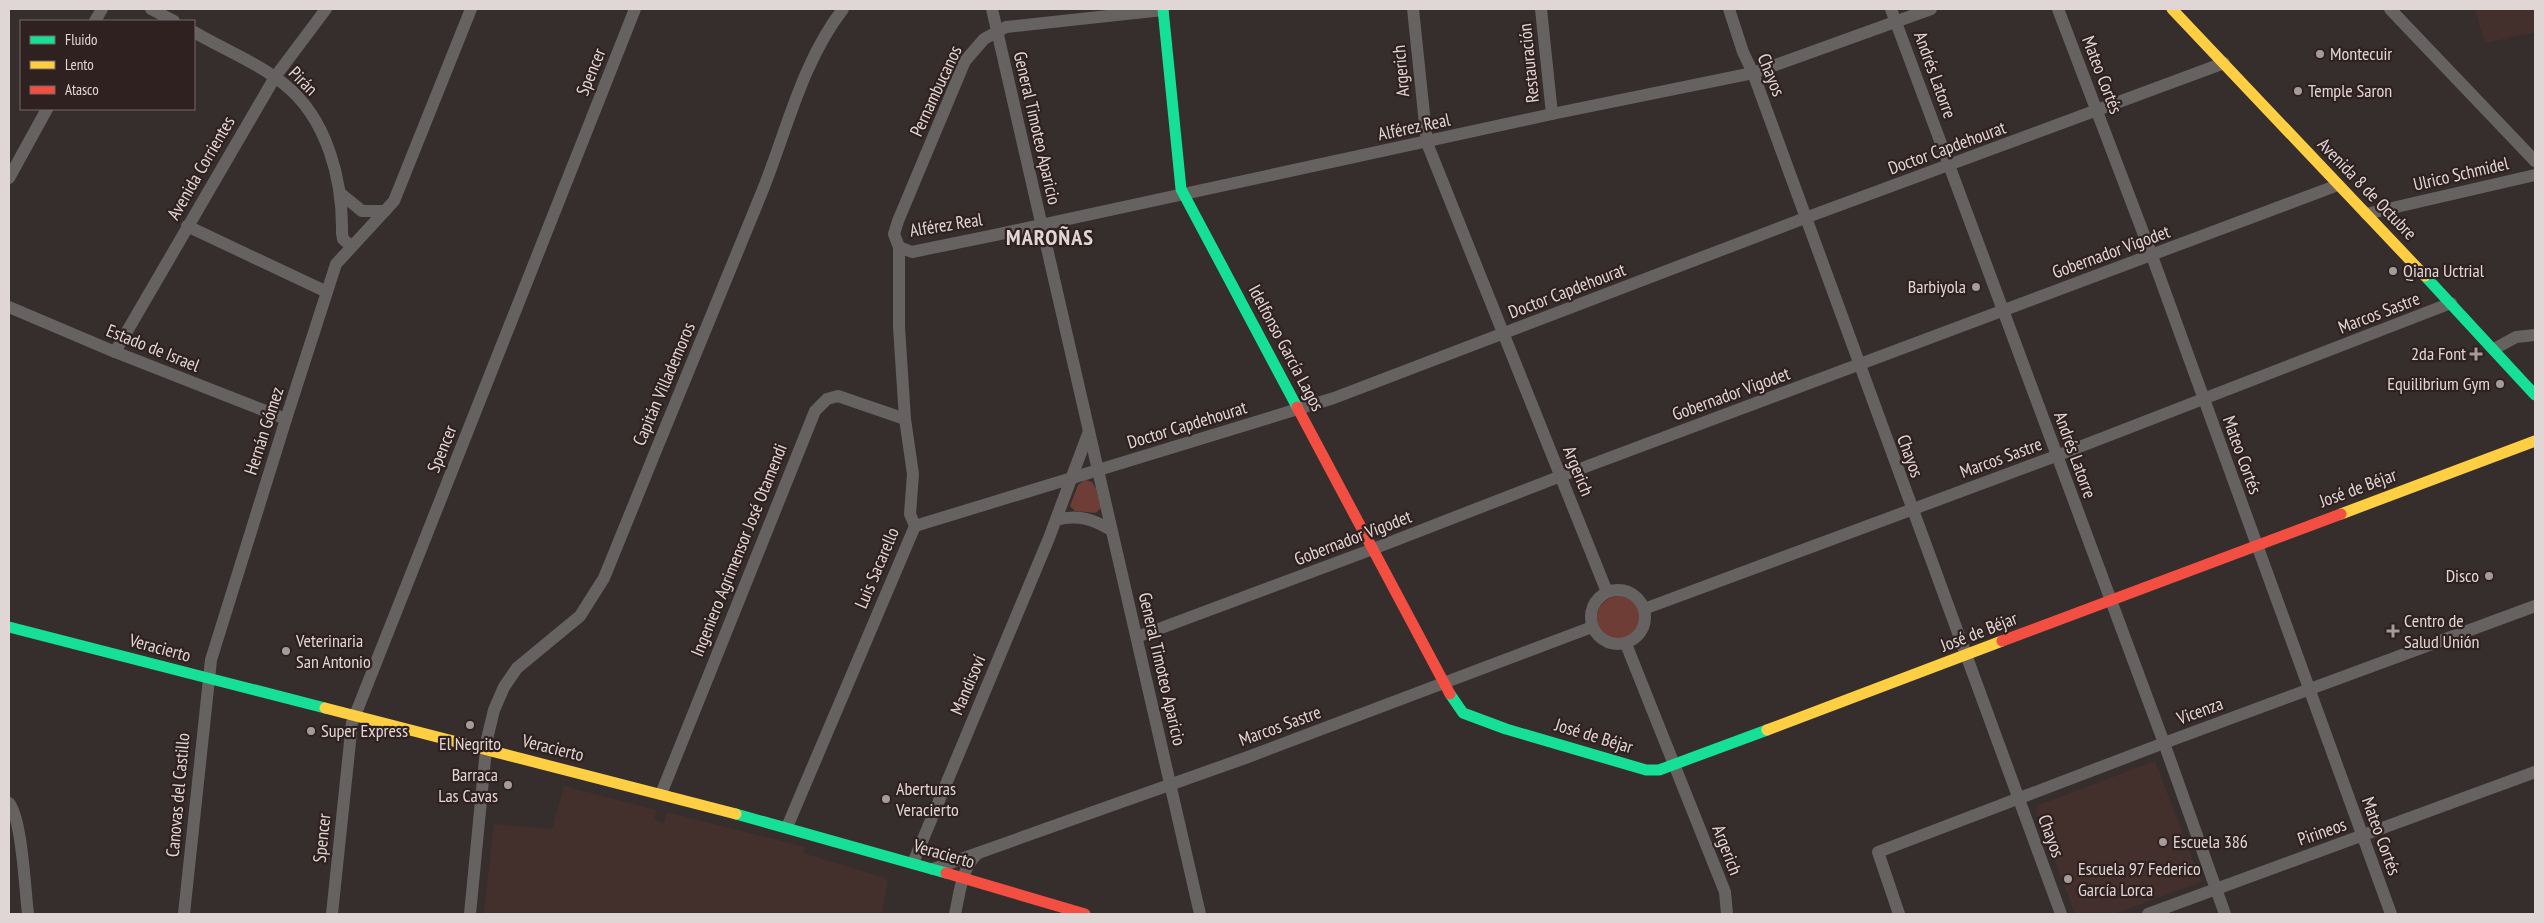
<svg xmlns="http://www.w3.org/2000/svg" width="2544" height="923" font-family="'PT Sans Narrow',sans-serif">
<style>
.built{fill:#43302c}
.green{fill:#6d3d36}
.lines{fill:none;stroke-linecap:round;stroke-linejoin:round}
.street{stroke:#666262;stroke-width:12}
.fast{stroke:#16e098;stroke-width:11}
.slow{stroke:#ffcf43;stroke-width:11}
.jam{stroke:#f24e42;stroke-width:11}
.poi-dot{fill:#a49b9a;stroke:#2f211f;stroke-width:2}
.labels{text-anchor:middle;stroke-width:4.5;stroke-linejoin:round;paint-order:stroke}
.poi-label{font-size:18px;fill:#e0d6d5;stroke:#2f211f;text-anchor:start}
.street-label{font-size:18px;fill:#e0d6d5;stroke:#2f211f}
.district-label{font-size:22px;font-weight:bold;letter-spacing:1px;fill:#e0d6d5;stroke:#2f211f}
</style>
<rect width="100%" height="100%" fill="#362e2c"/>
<g class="built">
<path d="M2475,9H2535V32L2485,43Z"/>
<path d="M2155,761L2201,882L2114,914H2075L2036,811L2039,805Z"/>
<path d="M564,786L656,810L654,820L664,823L667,812L805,847L803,853L888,879L882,914H484L494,824L552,829Z"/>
</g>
<g class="green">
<path d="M1085,480L1092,482L1096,489L1101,508L1096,513L1075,511L1070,506L1078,485Z"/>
<circle cx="1619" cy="618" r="22"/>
</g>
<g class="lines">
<g class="street">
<path d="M151,9L174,21"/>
<path d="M992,9L1200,914"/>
<path d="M1413,9L1427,143L1607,592"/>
<path d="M1541,9L1552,114"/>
<path d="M1729,9L1743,52L1753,73L2061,914"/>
<path d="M1891,9L2164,743L2225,914"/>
<path d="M2058,9L2152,256L2391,914"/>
<path d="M2390,9L2535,161"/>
<path d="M95,21L102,9"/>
<path d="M194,32C223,49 258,63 284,84C327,118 343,180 342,233L343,239L351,246"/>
<path d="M9,178L47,109"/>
<path d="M341,194L362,211H385"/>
<path d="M2366,214L2535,175"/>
<path d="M187,226L327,292"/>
<path d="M899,247L912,252L995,235L1552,114L1753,73L1931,9"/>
<path d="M899,247L894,234L898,221L965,61L984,39L1006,27L1163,10"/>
<path d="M899,247V327L905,419L913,474L910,514L915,526"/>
<path d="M9,307L115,352L286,419"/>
<path d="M2494,349L2516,337L2535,335"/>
<path d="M115,352L275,77L326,9"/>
<path d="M1056,520C1077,514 1093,519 1111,530"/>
<path d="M915,526L1334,398L1805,218L2224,63"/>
<circle cx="1618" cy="617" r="27"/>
<path d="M1644,609L2056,456L2451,303"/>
<path d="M1137,637L1373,549L1561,476L2338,185"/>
<path d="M1626,644L1725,892L1727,914"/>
<path d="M661,794L815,411L827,399L838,396L905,419"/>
<path d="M9,803C22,819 25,890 28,914"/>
<path d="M787,827L915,526"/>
<path d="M913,863L1049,538L1089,431"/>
<path d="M933,869L1248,757L1592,627"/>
<path d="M184,914L211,660L286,419L336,264L394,201L471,9"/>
<path d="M332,914L352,723L635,9"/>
<path d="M470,914L487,739L494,710L504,687L517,668L580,616L604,578C656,449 710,320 762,192C787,130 802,62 843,9"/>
<path d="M955,914C960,893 961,868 978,853"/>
<path d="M1899,914L1878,852L2164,743L2535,606"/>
<path d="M2148,914L2535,772"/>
</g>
<g class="fast">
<path d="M1163,9L1181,189L1297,407"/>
<path d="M2425,276L2535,395"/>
<path d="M9,627L325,708"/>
<path d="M1450,694L1463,713L1506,729L1646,770H1659L1767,730"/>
<path d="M736,814L946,873"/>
</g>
<g class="slow">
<path d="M2172,9L2425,276"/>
<path d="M2341,514L2535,441"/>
<path d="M325,708L736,814"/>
<path d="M1767,730L2002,641"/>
</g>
<g class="jam">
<path d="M1297,407L1450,694"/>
<path d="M2002,641L2341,514"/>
<path d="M946,873L1085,914"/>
</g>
</g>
<g class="poi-dot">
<circle cx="2320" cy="54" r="5"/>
<circle cx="2298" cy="91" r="5"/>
<circle cx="2393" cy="271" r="5"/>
<circle cx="1976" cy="287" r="5"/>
<path d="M2473.5 346.5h5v5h5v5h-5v5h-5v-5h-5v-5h5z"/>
<circle cx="2500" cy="384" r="5"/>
<circle cx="2489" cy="576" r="5"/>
<path d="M2390.5 623.5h5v5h5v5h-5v5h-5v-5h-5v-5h5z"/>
<circle cx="286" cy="651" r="5"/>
<circle cx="470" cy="725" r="5"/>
<circle cx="311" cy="731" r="5"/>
<circle cx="508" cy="785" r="5"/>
<circle cx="886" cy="799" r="5"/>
<circle cx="2163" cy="842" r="5"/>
<circle cx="2068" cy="879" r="5"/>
</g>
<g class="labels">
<g class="poi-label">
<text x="2330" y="60">Montecuir</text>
<text x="2308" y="97">Temple Saron</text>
<text x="2403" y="277">Qiana Uctrial</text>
<text x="1966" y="293" text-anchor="end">Barbiyola</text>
<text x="2466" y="360" text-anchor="end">2da Font</text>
<text x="2490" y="390" text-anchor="end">Equilibrium Gym</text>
<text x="2479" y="582" text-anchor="end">Disco</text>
<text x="2404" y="627">Centro de<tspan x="2404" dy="21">Salud Unión</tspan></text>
<text x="296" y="647">Veterinaria<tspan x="296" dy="21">San Antonio</tspan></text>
<text x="321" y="737">Super Express</text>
<text x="470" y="750" text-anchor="middle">El Negrito</text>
<text x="498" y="781" text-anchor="end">Barraca<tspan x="498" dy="21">Las Cavas</tspan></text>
<text x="896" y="795">Aberturas<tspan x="896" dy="21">Veracierto</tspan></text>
<text x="2173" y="848">Escuela 386</text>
<text x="2078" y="875">Escuela 97 Federico<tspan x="2078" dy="21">García Lorca</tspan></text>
</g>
<g class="street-label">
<text transform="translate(1529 63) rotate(-96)" y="6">Restauración</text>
<text transform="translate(1401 71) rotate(-95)" y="6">Argerich</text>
<text transform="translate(591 72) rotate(-68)" y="6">Spencer</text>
<text transform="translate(1771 75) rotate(68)" y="6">Chayos</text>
<text transform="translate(1935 75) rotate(70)" y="6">Andrés Latorre</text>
<text transform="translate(2102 75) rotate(69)" y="6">Mateo Cortés</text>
<text transform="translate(303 81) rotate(45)" y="6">Pirán</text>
<text transform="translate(936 91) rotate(-65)" y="6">Pernambucanos</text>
<text transform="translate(1414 127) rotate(-12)" y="6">Alférez Real</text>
<text transform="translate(1037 128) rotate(77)" y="6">General Timoteo Aparicio</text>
<text transform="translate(1947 148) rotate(-20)" y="6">Doctor Capdehourat</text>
<text transform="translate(201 168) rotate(-60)" y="6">Avenida Corrientes</text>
<text transform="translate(2461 174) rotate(-13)" y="6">Ulrico Schmidel</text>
<text transform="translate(2367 189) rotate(46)" y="6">Avenida 8 de Octubre</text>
<text transform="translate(946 225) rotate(-9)" y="6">Alférez Real</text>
<text transform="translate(2111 252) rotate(-20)" y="6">Gobernador Vigodet</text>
<text transform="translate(1567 291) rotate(-21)" y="6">Doctor Capdehourat</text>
<text transform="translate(2379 313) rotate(-21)" y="6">Marcos Sastre</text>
<text transform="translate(153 348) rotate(22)" y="6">Estado de Israel</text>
<text transform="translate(1286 348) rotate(62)" y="6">Idelfonso García Lagos</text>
<text transform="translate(664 384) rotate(-67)" y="6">Capitán Villademoros</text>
<text transform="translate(1731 394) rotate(-20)" y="6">Gobernador Vigodet</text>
<text transform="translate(1187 425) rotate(-17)" y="6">Doctor Capdehourat</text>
<text transform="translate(264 431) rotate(-72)" y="6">Hernán Gómez</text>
<text transform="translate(442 449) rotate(-68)" y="6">Spencer</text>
<text transform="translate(2075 455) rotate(70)" y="6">Andrés Latorre</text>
<text transform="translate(2242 455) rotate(70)" y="6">Mateo Cortés</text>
<text transform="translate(1910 456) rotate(70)" y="6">Chayos</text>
<text transform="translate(2001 458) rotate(-20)" y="6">Marcos Sastre</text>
<text transform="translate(1578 471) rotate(68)" y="6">Argerich</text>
<text transform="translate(2358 488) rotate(-20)" y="6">José de Béjar</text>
<text transform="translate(1353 538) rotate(-21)" y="6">Gobernador Vigodet</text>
<text transform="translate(739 550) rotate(-68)" y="6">Ingeniero Agrimensor José Otamendi</text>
<text transform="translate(877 568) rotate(-67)" y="6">Luis Sacarello</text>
<text transform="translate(1979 632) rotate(-21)" y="6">José de Béjar</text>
<text transform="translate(160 648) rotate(15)" y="6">Veracierto</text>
<text transform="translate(1162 669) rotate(77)" y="6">General Timoteo Aparicio</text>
<text transform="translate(968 685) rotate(-67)" y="6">Mandisoví</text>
<text transform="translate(2200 711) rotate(-20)" y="6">Vicenza</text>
<text transform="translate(1280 726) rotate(-20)" y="6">Marcos Sastre</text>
<text transform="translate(1594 736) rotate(17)" y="6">José de Béjar</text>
<text transform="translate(553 748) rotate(14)" y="6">Veracierto</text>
<text transform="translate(178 795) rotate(-85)" y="6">Canovas del Castillo</text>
<text transform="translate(2322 832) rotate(-19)" y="6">Pirineos</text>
<text transform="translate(2051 836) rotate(70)" y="6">Chayos</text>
<text transform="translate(2381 836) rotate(70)" y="6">Mateo Cortés</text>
<text transform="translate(322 838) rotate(-84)" y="6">Spencer</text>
<text transform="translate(1727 850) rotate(69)" y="6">Argerich</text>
<text transform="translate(944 854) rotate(16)" y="6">Veracierto</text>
</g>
<g class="district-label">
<text x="1050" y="245">MAROÑAS</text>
</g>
</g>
<rect width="2544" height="923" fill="none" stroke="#e0d6d5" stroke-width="20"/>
<rect x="20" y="20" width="175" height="90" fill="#2f211f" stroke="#766968"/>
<rect x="30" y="36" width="25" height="8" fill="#16e098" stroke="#766968"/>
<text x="65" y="45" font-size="15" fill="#e0d6d5">Fluido</text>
<rect x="30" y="61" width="25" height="8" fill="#ffcf43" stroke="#766968"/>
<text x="65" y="70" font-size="15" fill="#e0d6d5">Lento</text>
<rect x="30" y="86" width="25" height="8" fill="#f24e42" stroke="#766968"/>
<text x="65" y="95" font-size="15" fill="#e0d6d5">Atasco</text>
</svg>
